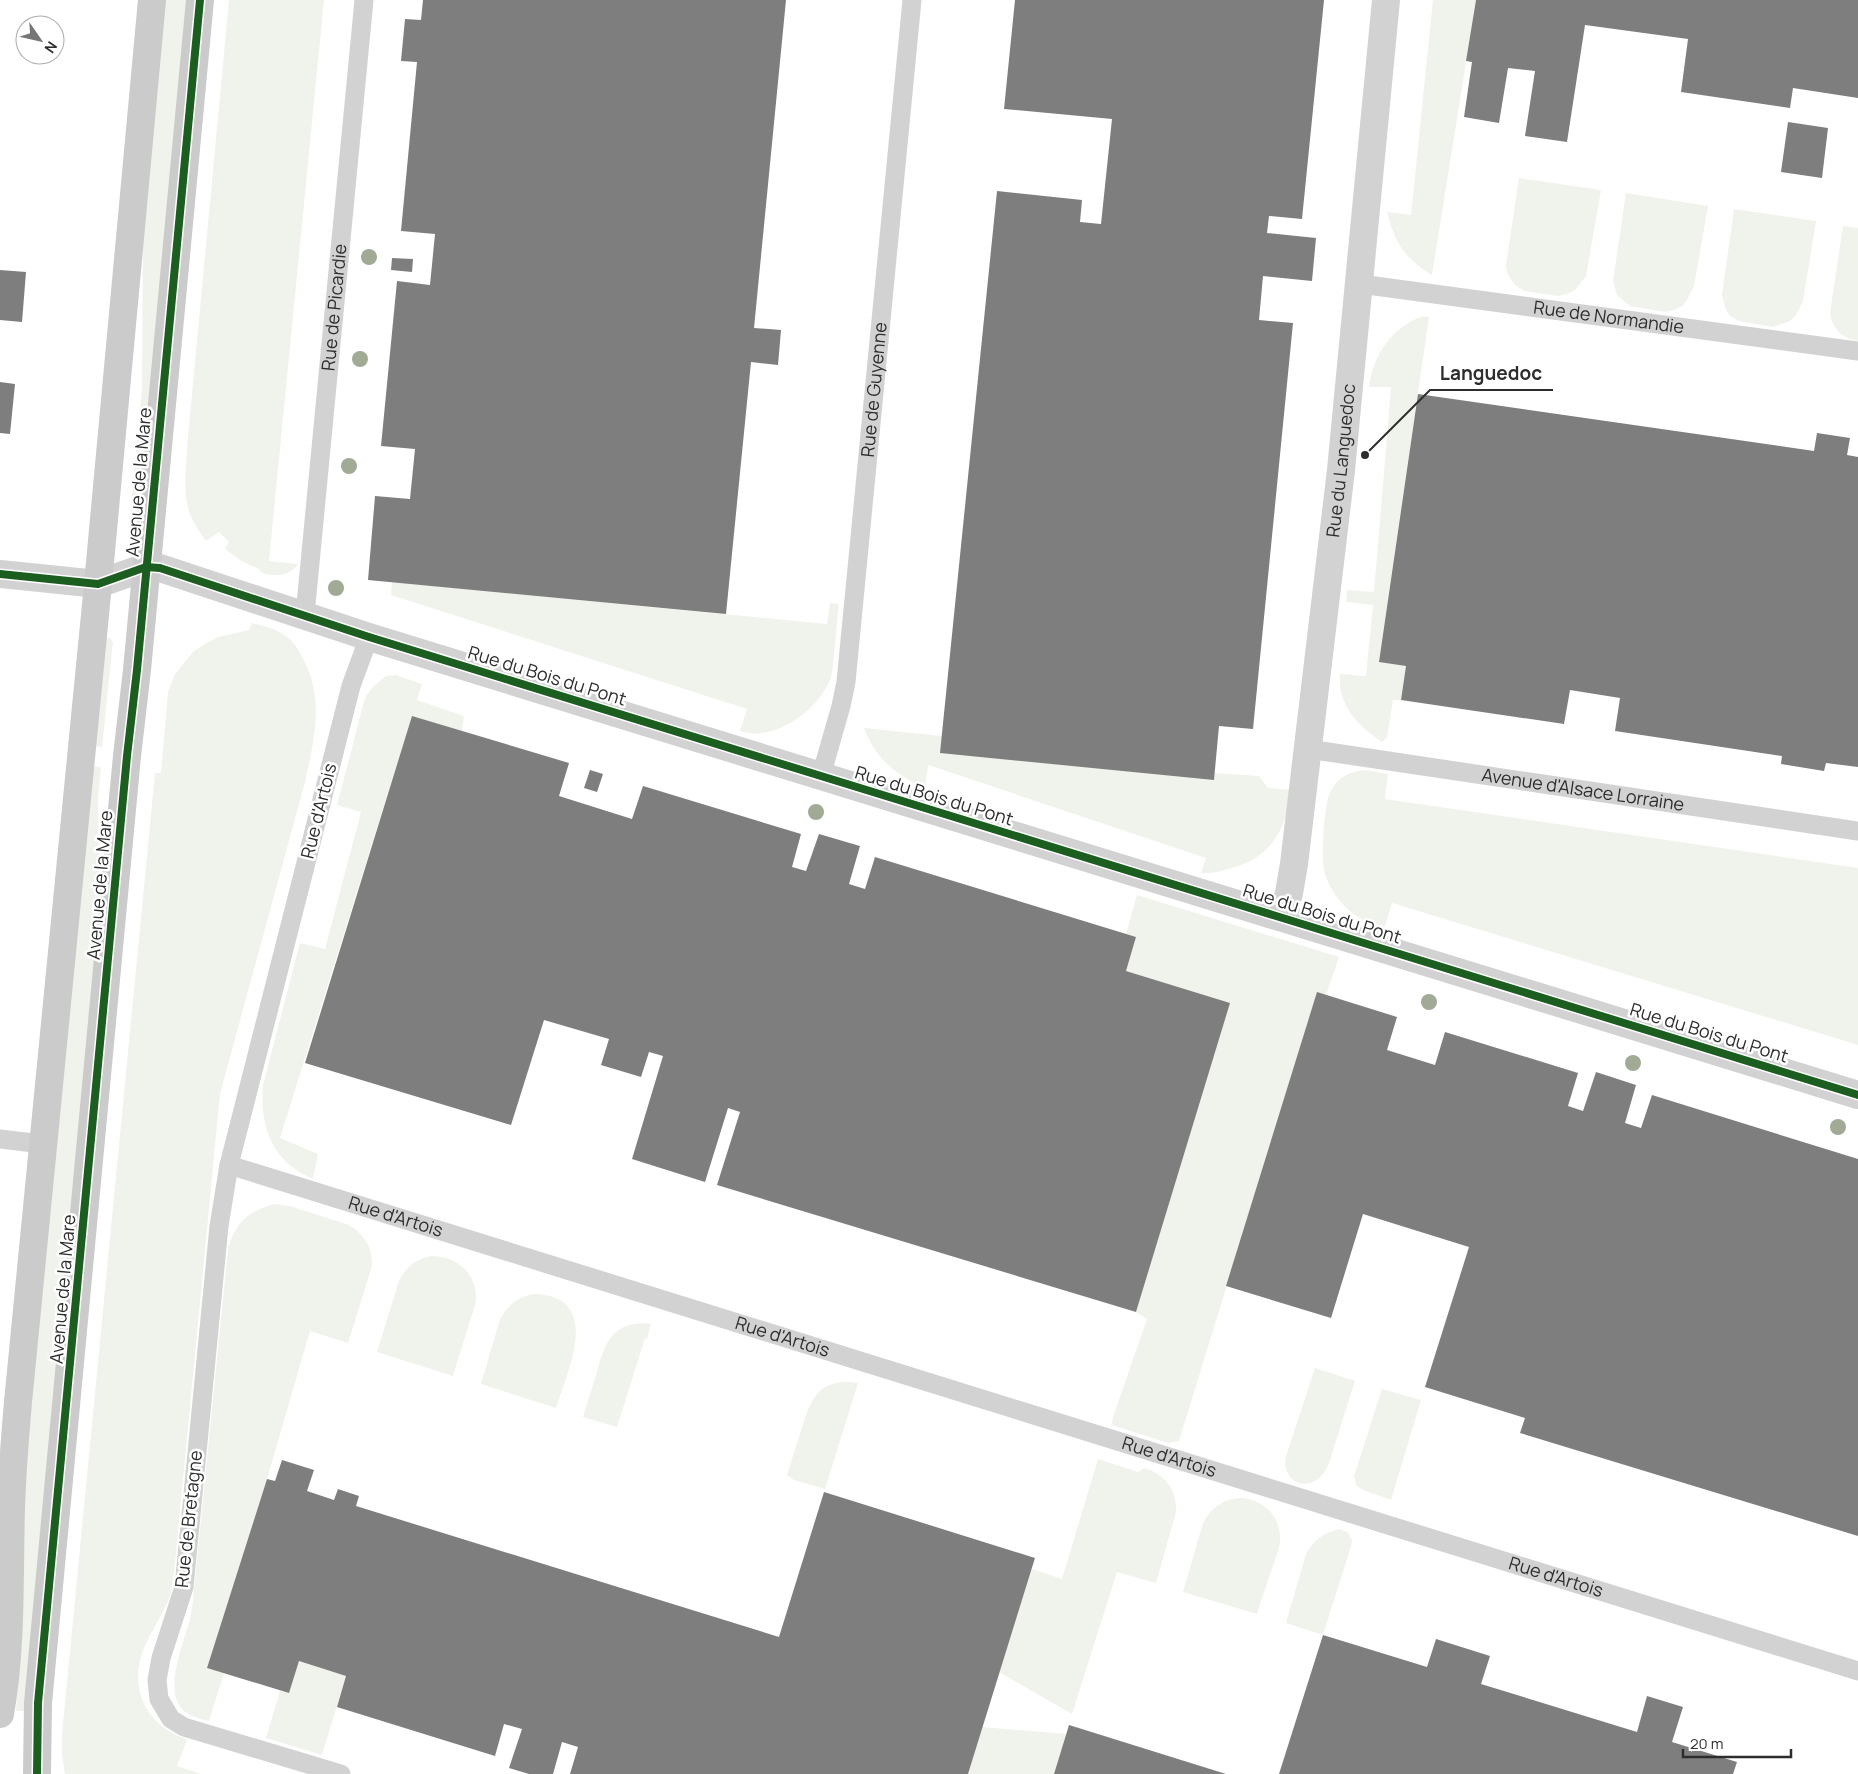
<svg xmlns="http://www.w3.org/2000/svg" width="1858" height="1774" font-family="Manrope,sans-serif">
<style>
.green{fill:#f0f3eb}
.building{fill:#7e7e7e}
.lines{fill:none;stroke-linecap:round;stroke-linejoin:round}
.lane{stroke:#d2d2d2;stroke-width:19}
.street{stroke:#d2d2d2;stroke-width:28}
.secondary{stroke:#cbcbcb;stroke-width:28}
.cycleway-casing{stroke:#fff;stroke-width:11}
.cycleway{stroke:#1b5e20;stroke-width:8}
.tree{fill:#a0aa94}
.labels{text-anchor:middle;stroke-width:5;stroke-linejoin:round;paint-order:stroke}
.street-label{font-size:18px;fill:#2d2d2d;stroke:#fff}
.leader{fill:none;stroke:#2d2d2d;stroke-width:2}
.callout-dot{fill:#2d2d2d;stroke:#fff;stroke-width:2}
.callout-label{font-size:19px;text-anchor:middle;font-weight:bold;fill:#2d2d2d;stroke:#fff;stroke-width:5;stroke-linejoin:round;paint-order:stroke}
</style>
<rect width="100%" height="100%" fill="#fff"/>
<g class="green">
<path d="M165,0H191L137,531L130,530L129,527L142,388L143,231Z"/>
<path d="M229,0H324L269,561L298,564C290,576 273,578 261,572L259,569L243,562L225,549L229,542L219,532L206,541C200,532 192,522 189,511C182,490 187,459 188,437Z"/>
<path d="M1433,0H1476L1432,275C1404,258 1395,243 1387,212L1411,215Z"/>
<path d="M1519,178L1601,190L1586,276L1575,290L1567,294L1558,296L1524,291L1515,285L1507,273L1506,265Z"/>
<path d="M1626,193L1708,206L1694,286L1687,300L1682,306L1674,310L1665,312L1630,306L1617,295L1613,281Z"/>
<path d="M1734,209L1816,221L1803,301L1796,315L1790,321L1773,327L1739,321L1730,316L1726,310L1722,295Z"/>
<path d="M1843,226L1858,228V341C1842,338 1833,330 1830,313Z"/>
<path d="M1423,316L1429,317L1379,661L1406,666L1401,700H1393L1387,737L1382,742C1358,726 1337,705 1340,674L1366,676L1373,605L1346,602L1347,590L1374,592L1391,387H1369C1373,355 1392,327 1423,316Z"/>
<path d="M392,582L827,624L830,603L839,604C837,621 836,637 834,654C833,661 833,670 831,677C820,709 775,743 740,731L747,709L391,595Z"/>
<path d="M252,623C262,626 275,628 284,635C293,640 299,650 303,659C325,698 314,741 305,782L220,1094L174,1573C173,1580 172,1589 170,1596C163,1614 152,1630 144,1648C132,1678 138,1710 166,1729C172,1734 180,1736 187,1740L177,1766L201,1774H65L62,1755V1734L155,773H161L168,692L175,674L194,651L205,644L218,637L249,630Z"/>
<path d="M106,637L110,638L113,642L102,747L93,746Z"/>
<path d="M396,675L422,684L417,700L464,716L462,731L412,716L280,1138L318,1154L313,1179C273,1162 259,1127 263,1085L300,943L325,949L361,812L337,805L365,698L371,689L386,676Z"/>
<path d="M864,728L942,736L1214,780L1215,773L1259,776L1268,788L1292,790C1285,831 1271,859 1228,869C1219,872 1210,874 1201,873L1206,858L928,765L925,789C895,773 876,760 864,728Z"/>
<path d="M91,766L101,767L98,800L100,937L26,1711H16L21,1629L22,1477Z"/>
<path d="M1365,770L1388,774L1385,799L1858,868V1045L1392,903L1384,929C1367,923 1351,915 1340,901C1333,893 1326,880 1324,870C1321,853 1324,816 1328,798C1330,791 1335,783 1340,779C1347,773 1356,771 1365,770Z"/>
<path d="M1137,895L1339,957L1326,995L1317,993L1179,1441L1168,1443L1112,1425L1113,1417L1147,1319L1136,1312L1230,1003L1126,971L1136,937L1126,934Z"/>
<path d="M274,1204L290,1206L349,1225C364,1234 373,1248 372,1266L348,1343L310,1331L267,1479L207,1668L224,1673L209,1721C198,1718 186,1716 179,1705C167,1685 182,1646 188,1626C191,1617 192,1608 193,1599L228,1249C236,1222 247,1212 274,1204Z"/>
<path d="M431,1256C456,1256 476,1272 476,1298C476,1307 471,1316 469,1324C464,1341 458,1359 453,1376L377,1352L399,1281C406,1267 416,1259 431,1256Z"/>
<path d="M533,1294C604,1295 568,1370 556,1408L481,1384L500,1319C508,1305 517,1298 533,1294Z"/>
<path d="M644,1323L651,1324L647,1339L645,1338L617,1427L583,1417C587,1403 592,1389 596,1375C604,1347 609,1324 644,1323Z"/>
<path d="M1315,1368L1355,1381L1329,1463C1327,1467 1326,1471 1323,1474C1308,1492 1284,1484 1285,1459Z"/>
<path d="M849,1382L858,1383L825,1489L794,1480L787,1475C791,1461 796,1447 800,1434C809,1406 814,1381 849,1382Z"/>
<path d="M1382,1389L1421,1400L1391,1500L1363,1490L1356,1485L1354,1476Z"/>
<path d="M1098,1459L1138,1472L1145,1468C1165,1475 1177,1489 1176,1512L1156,1583L1117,1572L1072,1714L999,1672L1032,1569L1062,1579Z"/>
<path d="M1243,1498C1265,1501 1281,1517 1280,1540C1280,1549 1275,1558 1273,1566C1267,1582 1262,1598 1257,1614L1183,1592L1203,1523C1212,1507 1224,1498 1243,1498Z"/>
<path d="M1339,1529L1348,1532L1352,1541L1351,1546L1323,1635L1286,1623L1306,1554C1314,1540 1323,1533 1339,1529Z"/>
<path d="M299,1661L346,1676L322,1755L266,1738L280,1691L289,1693Z"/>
<path d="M982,1727L1066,1734L1054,1774H968Z"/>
</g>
<g class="building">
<path d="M423,0H786L754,328L781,330L778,365L751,362L726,614L368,580L375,496L410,499L415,449L381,446L397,281L430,285L435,234L401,231L417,62L401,61L405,19L421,20Z"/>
<path d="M1015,0H1324L1302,219L1269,216L1267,233L1316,238L1312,281L1263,276L1259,320L1293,323L1253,729L1219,726L1214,780L940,753L997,191L1082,200L1080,222L1101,224L1112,119L1004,109Z"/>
<path d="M1476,0H1858V98L1793,88L1790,108L1681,92L1688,39L1585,25L1567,142L1525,136L1535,71L1508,68L1499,123L1464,117L1472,62L1466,61Z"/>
<path d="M1788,122L1828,128L1822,178L1781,172Z"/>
<path d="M392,258L413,259L412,272L391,270Z"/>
<path d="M0,270L26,272L22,322L0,320Z"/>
<path d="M0,382L15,384L10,434L0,433Z"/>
<path d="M1418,394L1814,451L1817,433L1850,438L1847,455L1858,457V767L1826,763L1824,771L1781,764L1782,756L1615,731L1620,698L1570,690L1564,724L1401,700L1406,666L1379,662Z"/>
<path d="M412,716L569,763L559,796L632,819L643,786L801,834L792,867L806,871L819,834L860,846L849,884L865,889L875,857L1136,937L1126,971L1230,1003L1136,1312L717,1185L740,1112L728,1108L705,1182L632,1159L663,1056L649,1052L641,1077L601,1065L609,1039L544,1020L511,1125L305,1063Z"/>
<path d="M590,770L603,774L597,792L584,788Z"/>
<path d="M1317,992L1397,1017L1387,1050L1435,1065L1445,1032L1578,1073L1568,1106L1583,1111L1596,1072L1636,1085L1625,1123L1641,1128L1652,1095L1858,1159V1536L1520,1433L1525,1418L1425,1387L1469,1247L1363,1214L1331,1318L1226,1286Z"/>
<path d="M282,1460L314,1470L307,1491L334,1500L338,1489L359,1496L356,1506L779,1637L824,1492L1035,1558L968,1774H570L578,1747L562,1742L553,1774H529L509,1768L522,1729L504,1724L495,1756L337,1707L346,1676L299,1661L289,1693L207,1668L267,1479L275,1481Z"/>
<path d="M1323,1635L1427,1667L1436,1639L1490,1656L1481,1684L1637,1732L1647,1696L1683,1707L1672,1742L1737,1762L1733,1774H1279Z"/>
<path d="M1069,1725L1226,1774H1054Z"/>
</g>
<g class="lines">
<g class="lane">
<path id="s1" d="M1360,284L1858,351"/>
<path id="s2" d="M305,615L364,0"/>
<path id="s3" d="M369,637L351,686L229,1165L1858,1671"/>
<path id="s4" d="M1308,749L1858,831"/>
<path id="s5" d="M821,776L841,706L846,682L912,0"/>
<path d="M0,1139L42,1144"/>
<path d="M229,1165L219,1226L184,1587L161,1658L157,1680L159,1699L171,1719L184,1727L341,1774"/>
</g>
<g class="street">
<path d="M0,574L98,584L146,567L160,568L369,637L1858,1095"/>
<path id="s6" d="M1281,917L1289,893L1294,864L1341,470L1386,0"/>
</g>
<g class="secondary">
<path d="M0,1714C12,1646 9,1577 11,1508C12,1473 15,1437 18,1402L98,584L152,0"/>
<path d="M37,1774L38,1703L127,756L137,670L200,0"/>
</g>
<defs>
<g id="cycleway">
<path d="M0,574L98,584L146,567L160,568L369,637L1858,1095"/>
<path d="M37,1774L38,1703L127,756L137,670L200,0"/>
</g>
</defs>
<use href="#cycleway" class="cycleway-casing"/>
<use href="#cycleway" class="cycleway"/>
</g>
<g class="tree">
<circle cx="369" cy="257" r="8"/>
<circle cx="360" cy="359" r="8"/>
<circle cx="349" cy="466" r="8"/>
<circle cx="336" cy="588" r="8"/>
<circle cx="816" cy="812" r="8"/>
<circle cx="1429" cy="1002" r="8"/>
<circle cx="1633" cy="1063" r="8"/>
<circle cx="1838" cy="1127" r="8"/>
</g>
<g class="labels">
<g class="street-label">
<text dy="6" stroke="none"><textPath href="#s2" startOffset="309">Rue de Picardie</textPath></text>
<text dy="6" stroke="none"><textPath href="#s1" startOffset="251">Rue de Normandie</textPath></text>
<text dy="6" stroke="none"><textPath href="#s5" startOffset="391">Rue de Guyenne</textPath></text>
<text dy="6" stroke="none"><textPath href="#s6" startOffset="461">Rue du Languedoc</textPath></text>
<text transform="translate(139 482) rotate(-85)" y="6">Avenue de la Mare</text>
<text transform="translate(547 676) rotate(17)" y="6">Rue du Bois du Pont</text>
<text dy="6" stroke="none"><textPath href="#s4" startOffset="278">Avenue d'Alsace Lorraine</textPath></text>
<text transform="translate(934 796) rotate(17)" y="6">Rue du Bois du Pont</text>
<text transform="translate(319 811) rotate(-76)" y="6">Rue d'Artois</text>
<text transform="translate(100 885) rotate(-85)" y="6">Avenue de la Mare</text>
<text transform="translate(1322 914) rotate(17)" y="6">Rue du Bois du Pont</text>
<text transform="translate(1709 1033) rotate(17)" y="6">Rue du Bois du Pont</text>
<text dy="6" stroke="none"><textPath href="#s3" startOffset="721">Rue d'Artois</textPath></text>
<text transform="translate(63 1289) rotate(-85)" y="6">Avenue de la Mare</text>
<text dy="6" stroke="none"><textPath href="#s3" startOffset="1126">Rue d'Artois</textPath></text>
<text dy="6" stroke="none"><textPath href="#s3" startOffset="1531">Rue d'Artois</textPath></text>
<text transform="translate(189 1519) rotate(-84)" y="6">Rue de Bretagne</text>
<text dy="6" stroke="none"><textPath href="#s3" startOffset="1936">Rue d'Artois</textPath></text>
</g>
</g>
<path class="leader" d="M1365 455L1430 390H1553"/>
<circle class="callout-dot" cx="1365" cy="455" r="5"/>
<g class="callout-label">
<text x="1491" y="380">Languedoc</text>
</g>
<g transform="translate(40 40) rotate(124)"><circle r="24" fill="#ffffff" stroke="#ababab"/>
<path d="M0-4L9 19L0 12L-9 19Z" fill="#767676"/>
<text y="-8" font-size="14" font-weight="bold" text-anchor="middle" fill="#2d2d2d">N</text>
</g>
<path d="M1683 1749v8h108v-8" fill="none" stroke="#2d2d2d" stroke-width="2.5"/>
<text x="1690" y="1749" font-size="15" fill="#2d2d2d" stroke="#ffffff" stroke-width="4" paint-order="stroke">20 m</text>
</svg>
